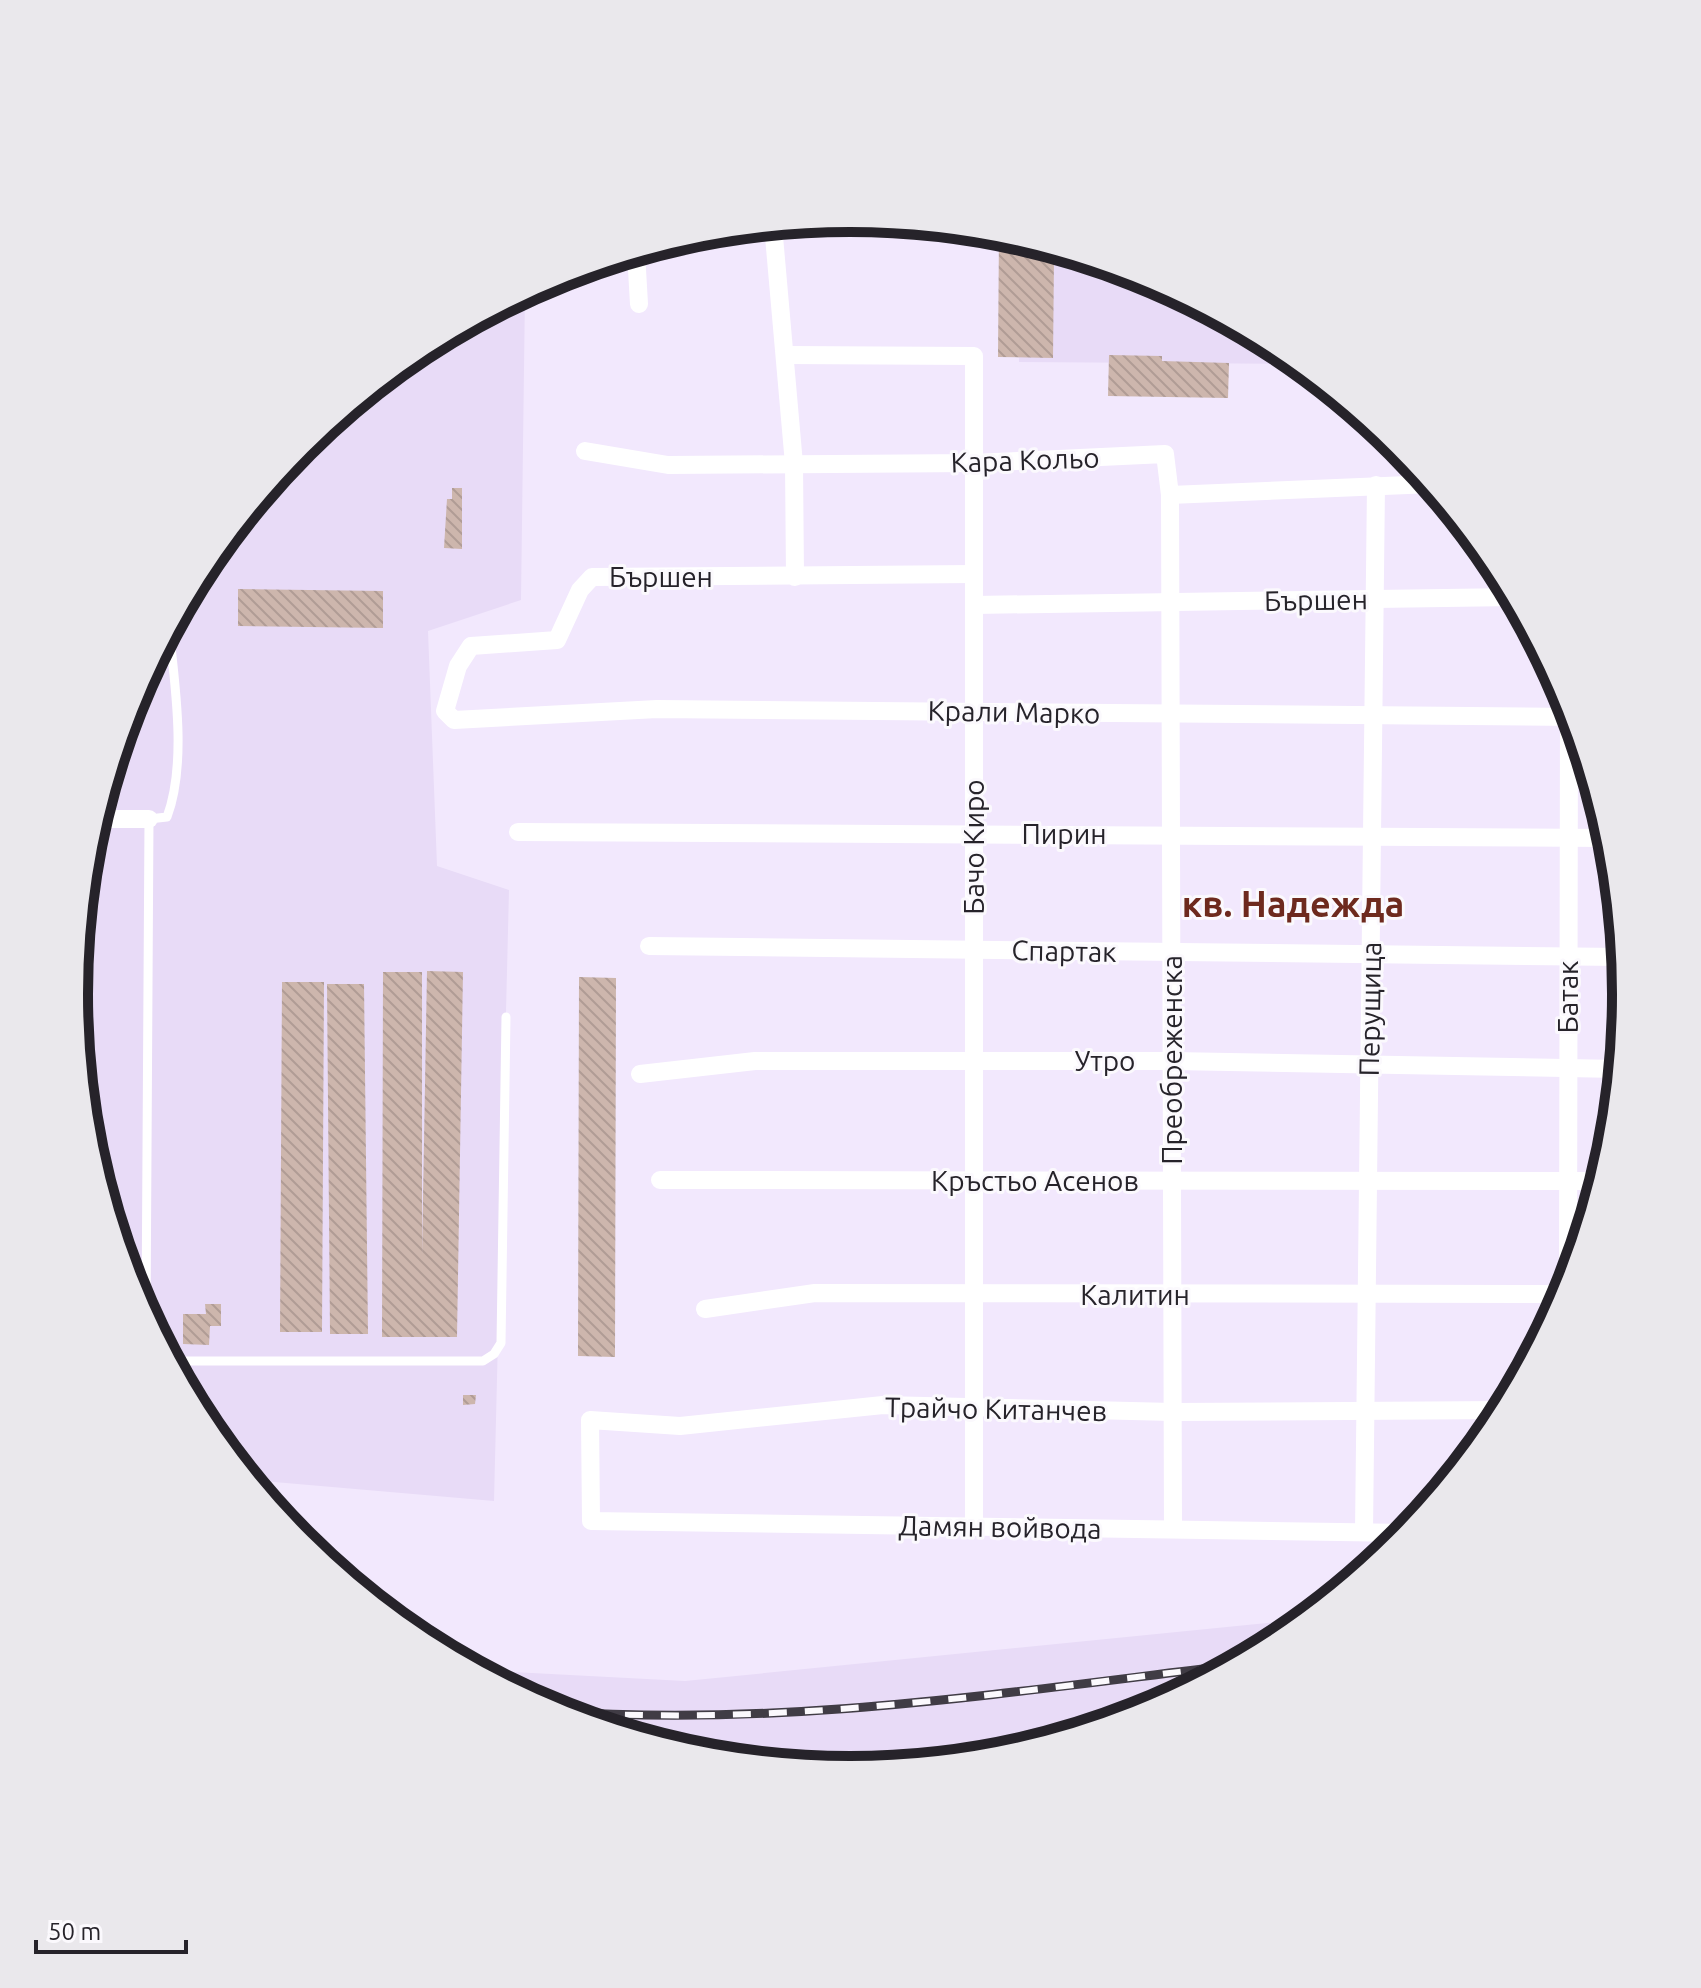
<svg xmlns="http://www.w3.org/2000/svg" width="1701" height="1988" font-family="Ubuntu,sans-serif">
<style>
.built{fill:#e8dbf7}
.building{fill:url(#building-back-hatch)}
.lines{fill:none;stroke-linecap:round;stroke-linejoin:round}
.service{stroke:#fff;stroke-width:9}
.minor{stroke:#fff;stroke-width:18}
.rail-casing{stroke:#403c45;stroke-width:9}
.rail{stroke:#fbf9fd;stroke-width:6;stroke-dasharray:18;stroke-linecap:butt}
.labels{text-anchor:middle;stroke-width:6;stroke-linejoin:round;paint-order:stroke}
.street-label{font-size:28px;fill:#26232a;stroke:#fbf9fd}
.district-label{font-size:36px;font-weight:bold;fill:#6e2a1e;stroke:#fbf9fd}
.rim{fill:none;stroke:#26232a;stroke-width:10}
</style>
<defs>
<pattern id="building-back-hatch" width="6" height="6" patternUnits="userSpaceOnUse" patternTransform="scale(2)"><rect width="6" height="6" fill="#cdb6ad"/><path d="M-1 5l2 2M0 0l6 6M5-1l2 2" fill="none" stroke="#b09c95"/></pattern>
</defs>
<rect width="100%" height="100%" fill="#f2e8fd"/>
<g class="built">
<path d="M1017,237L1148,277L1282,349L1300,364L1019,362Z"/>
<path d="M525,292L521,600L428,631L437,866L509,890L494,1501L250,1480L205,1425L133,1291L89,1145L74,994L89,842L133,696L205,562L302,445L419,348Z"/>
<path d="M1307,1619L1282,1640L1147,1712L1002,1756L850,1770L699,1755L553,1711L476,1670L685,1681Z"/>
</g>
<g class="building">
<path d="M999,232L1072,254V258H1054L1053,358L998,357Z"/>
<path d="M1109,355L1162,356V361L1229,363L1228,398L1108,396Z"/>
<path d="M452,488H462V549L444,548L447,499H452Z"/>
<path d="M238,589L383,591V628L238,626Z"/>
<path d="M427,971L463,972L457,1337H382L383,972H422V1255Z"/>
<path d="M579,977L616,978L615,1357L578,1356Z"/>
<path d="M282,982H324L322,1332H280Z"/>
<path d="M327,984H364L368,1334H330Z"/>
<path d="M205,1304H221V1326H210L209,1345L183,1344V1314H206Z"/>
<path d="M463,1395H476L475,1404L463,1405Z"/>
</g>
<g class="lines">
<g class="service">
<path d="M146,1316L149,819L167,817C187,764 175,685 169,629"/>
<path d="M171,1361H483L494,1354L501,1343L506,1017"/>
</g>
<g class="minor">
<path d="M773,225L794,464L795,577"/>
<path d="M929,225L938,229"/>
<path d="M636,252L639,304"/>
<path d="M786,355L974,356V1527"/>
<path d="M585,451L668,465L974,463L1165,454L1170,495L1432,484"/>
<path d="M1170,495L1173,1529"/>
<path d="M974,574L592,577L580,590L557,640L471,646L458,666L445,711L454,720L657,709L1574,717"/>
<path d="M974,605L1515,597"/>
<path d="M96,819H149"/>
<path d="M518,832L1611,838"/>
<path d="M649,946L1623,957"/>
<path d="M640,1074L755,1061H1172L1620,1069"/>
<path d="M660,1180L1601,1181"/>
<path d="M1568,1292L1569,702"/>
<path d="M705,1309L815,1293L1566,1294"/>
<path d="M1364,1532L1376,485"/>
<path d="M1408,1533L591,1521L590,1420L680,1426L883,1405L1173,1412L1504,1410"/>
</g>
<defs>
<path id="rail" d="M553,1711C781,1728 1009,1692 1235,1665"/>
</defs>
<use href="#rail" class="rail-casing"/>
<use href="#rail" class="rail"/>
</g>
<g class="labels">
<g class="street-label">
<text transform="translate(1025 460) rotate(-2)" y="10">Кара Кольо</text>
<text x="661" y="587">Бършен</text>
<text transform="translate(1316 600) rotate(-1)" y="10">Бършен</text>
<text transform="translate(1014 712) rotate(1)" y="10">Крали Марко</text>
<text x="1064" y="844">Пирин</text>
<text transform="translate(974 847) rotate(-90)" y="10">Бачо Киро</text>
<text transform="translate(1064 951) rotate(1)" y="10">Спартак</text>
<text transform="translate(1568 997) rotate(-90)" y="10">Батак</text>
<text transform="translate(1370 1009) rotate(-89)" y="10">Перущица</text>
<text transform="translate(1172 1060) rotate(-90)" y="10">Преобреженска</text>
<text x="1105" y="1071">Утро</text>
<text x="1035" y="1191">Кръстьо Асенов</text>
<text x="1135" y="1305">Калитин</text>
<text transform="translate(996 1409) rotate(1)" y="10">Трайчо Китанчев</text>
<text transform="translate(1000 1527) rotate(1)" y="10">Дамян войвода</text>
</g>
<g class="district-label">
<text x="1293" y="917">кв. Надежда</text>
</g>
</g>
<path d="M0 0H1701V1988H0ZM88 994a762 762 0 1 1 1524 0a762 762 0 1 1-1524 0Z" fill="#eae8ec" fill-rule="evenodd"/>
<path class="rim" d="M88 994a762 762 0 1 1 1524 0a762 762 0 1 1-1524 0Z"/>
<path d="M36 1940v12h150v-12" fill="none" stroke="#26232a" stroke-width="4"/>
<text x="48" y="1940" font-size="24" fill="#26232a" stroke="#fbf9fd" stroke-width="6" paint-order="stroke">50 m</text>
</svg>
